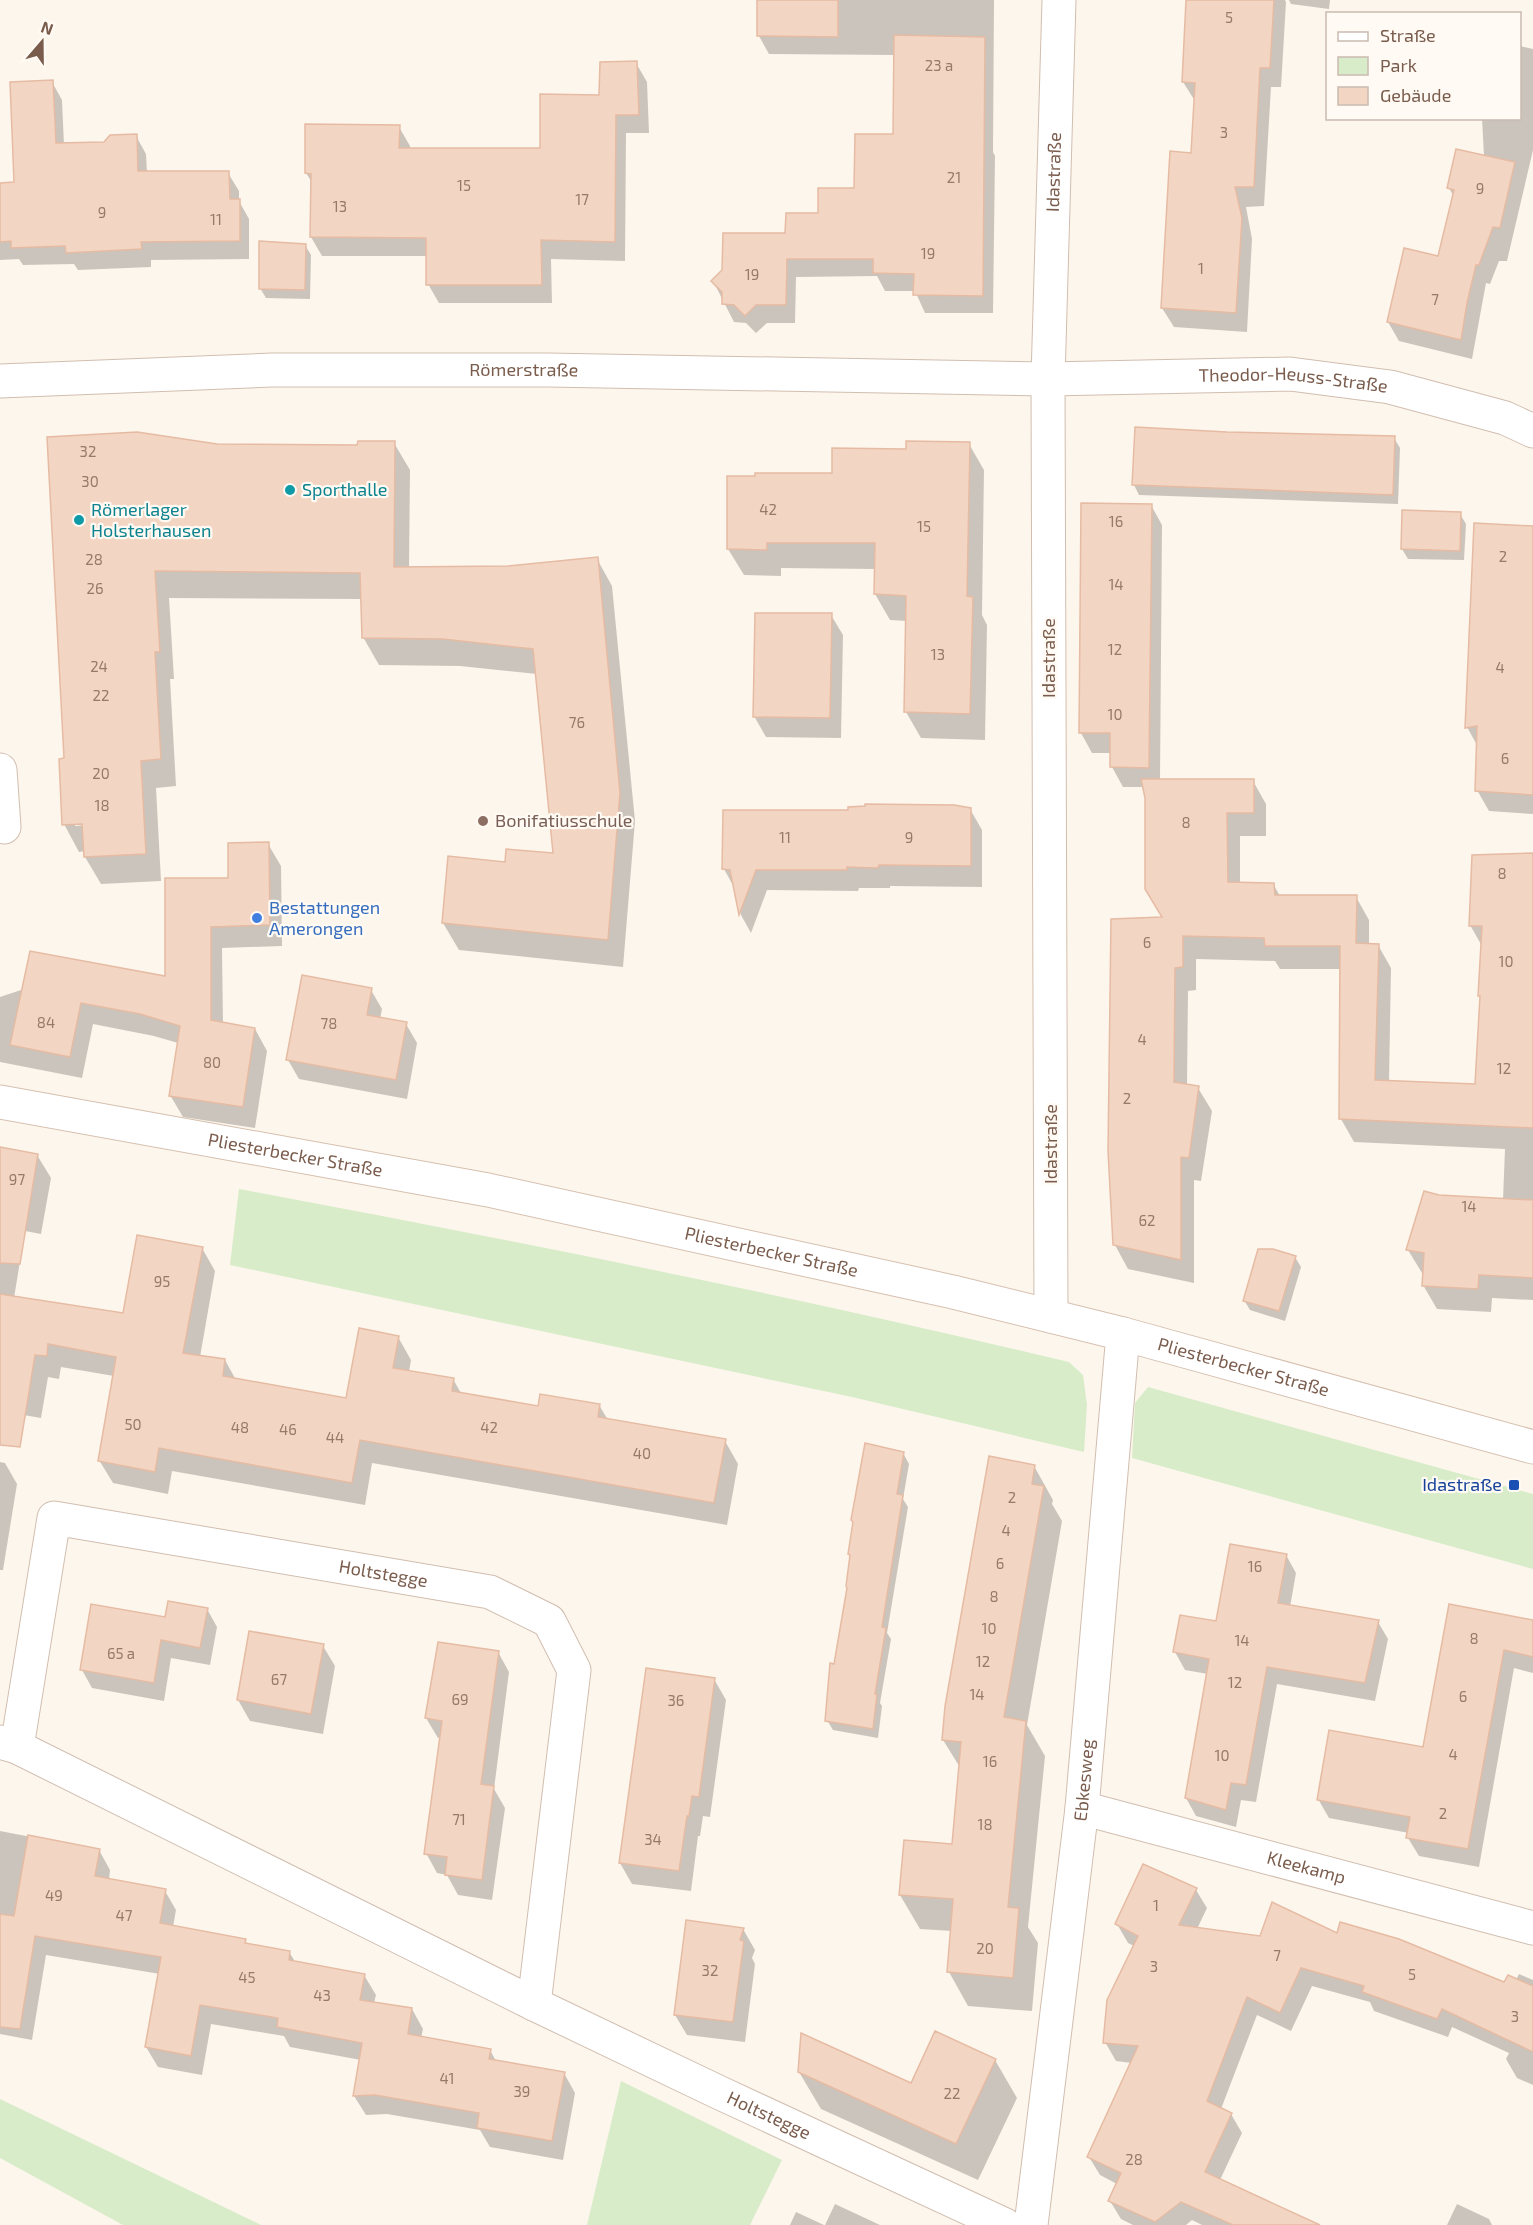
<svg xmlns="http://www.w3.org/2000/svg" width="1533" height="2225" font-family="'Exo 2',sans-serif">
<style>
.green{fill:#d8ecc9}
.shadow{fill:#0003;fill-rule:evenodd}
.building{fill:#f3d5c3;stroke:#e6bba3;stroke-width:1.5}
.lines{fill:none;stroke-linecap:round;stroke-linejoin:round}
.street-casing{stroke:#d1beb0;stroke-width:35}
.secondary-casing{stroke:#d6c0b0;stroke-width:35}
.street{stroke:#fff;stroke-width:33}
.secondary{stroke:#fff;stroke-width:33}
.culture-dot{fill:#0f9aa8;stroke:#fffaf3;stroke-width:2}
.education-dot{fill:#8d6e63;stroke:#fffaf3;stroke-width:2}
.shop-dot{fill:#3f7fe0;stroke:#fffaf3;stroke-width:2}
.transit-dot{fill:#1a4fb4;stroke:#fffaf3;stroke-width:2}
.labels{text-anchor:middle;stroke-width:4.5;stroke-linejoin:round;paint-order:stroke}
.number-label{font-size:15px;fill:#987a6a}
.street-label{font-size:18px;fill:#7a5c4d;stroke:#fffaf3}
.culture-label{font-size:18px;fill:#0d838f;stroke:#fffaf3;text-anchor:start}
.education-label{font-size:18px;fill:#785e54;stroke:#fffaf3;text-anchor:start}
.shop-label{font-size:18px;fill:#366cbe;stroke:#fffaf3;text-anchor:start}
.transit-label{font-size:18px;fill:#164399;stroke:#fffaf3;text-anchor:end}
</style>
<rect width="100%" height="100%" fill="#fdf6ec"/>
<g class="green">
<path d="M239,1189C517,1241 794,1296 1069,1362L1083,1375L1087,1405L1084,1452L852,1397L230,1265Z"/>
<path d="M1148,1387L1533,1494V1569L1132,1458L1135,1403Z"/>
<path d="M621,2081L782,2160L750,2225H587Z"/>
<path d="M0,2099L261,2225H123L0,2158Z"/>
</g>
<g class="shadow">
<path d="M759,0H994L993,152L995,156L993,313H925L915,291H885L877,276L796,277L795,323H767L756,333L746,323L734,322L713,281L724,270L819,215L855,190L894,136L895,55L769,54L759,36Z"/>
<path d="M1188,0H1285L1286,2L1281,87H1271L1264,206L1246,207L1252,239L1247,332L1174,327L1162,308L1192,154L1195,101L1183,82Z"/>
<path d="M1289,0H1330L1329,9L1291,4Z"/>
<path d="M1520,46L1533,49V150L1507,261H1499L1490,284L1486,283L1472,359L1399,341L1388,322L1440,258L1454,197L1449,188L1484,156L1482,118H1520Z"/>
<path d="M636,63L647,82L649,133H626L625,261L551,259L552,303H439L428,284V256H322L311,237L313,184L306,173L399,127L410,146V149H542Z"/>
<path d="M52,82L62,100L64,145L105,144L136,136L146,154L147,173H228L239,191V201L249,219V259L151,260V267L78,270L74,264L23,265L19,259L0,260V184H16Z"/>
<path d="M305,245L311,255L310,299L266,298L260,288Z"/>
<path d="M1227,434L1394,438L1400,448L1398,504L1139,495L1134,485Z"/>
<path d="M48,438L217,446H358L394,443L410,470L409,568L508,567L597,559L612,586L635,821L623,967L459,950L443,923L506,863L554,855L537,674L460,666L379,665L363,637L362,599L169,598L174,679H170L176,786L156,788L161,881L101,884L85,857V851L79,852L64,824L66,760ZM75,823L89,825L75,826Z"/>
<path d="M969,444L984,470L982,615L987,625L985,740L921,738L906,712L907,621L890,620L875,594L876,569L781,568V576L744,575L728,549L729,477L834,474L908,451Z"/>
<path d="M1151,505L1162,525L1160,781H1253L1266,804V836H1240V884H1273L1280,896L1356,897L1369,920V945H1378L1391,968L1389,1082L1476,1085L1482,1000L1480,996L1482,946L1470,925L1533,854V1300L1492,1298L1491,1312L1437,1309L1423,1285L1424,1274L1422,1273L1408,1250L1439,1196L1503,1200L1505,1149L1354,1142L1341,1119L1342,969H1280L1275,961L1196,959V990L1188,991L1187,1086L1198,1088L1212,1111L1201,1181L1194,1180V1283L1128,1269L1115,1245L1164,919L1144,787H1123L1112,767V753H1092L1081,733Z"/>
<path d="M1460,514L1466,524L1464,560L1408,559L1402,549Z"/>
<path d="M1533,527V814L1489,811L1477,790L1478,747L1467,727Z"/>
<path d="M831,615L843,635L841,738L766,737L754,716Z"/>
<path d="M970,809L982,830V887L890,886V888H859L858,891L767,890L751,933L741,915L735,889L724,869L849,811Z"/>
<path d="M268,844L281,866L282,946L222,948L223,1024L255,1029L267,1051L255,1128L183,1117L170,1095L178,1043L154,1036L93,1024L82,1078L0,1062V997L24,989L166,977L230,880Z"/>
<path d="M371,990L382,1009L380,1019L406,1024L417,1043L407,1099L299,1079L288,1060Z"/>
<path d="M0,1149L37,1155L51,1178L41,1234L25,1231L14,1298L124,1315L202,1248L215,1271L200,1357L225,1360L236,1380L348,1400L398,1337L411,1360L409,1372L453,1379L462,1395L540,1408L599,1405L608,1420L725,1441L738,1464L727,1525L372,1463L365,1505L172,1471L168,1494L113,1483L99,1460L114,1376L61,1367L59,1379L48,1377L41,1418L0,1411Z"/>
<path d="M1295,1257L1301,1267L1285,1321L1250,1310L1244,1300Z"/>
<path d="M903,1453L909,1464L903,1499L908,1507L887,1633L891,1639L880,1703L882,1706L878,1738L833,1730L827,1720L849,1588Z"/>
<path d="M0,1462L5,1463L17,1484L3,1570H0Z"/>
<path d="M1034,1466L1053,1500L1052,1504L1062,1521L1027,1725L1045,1756L1028,1927L1038,1943L1032,2011L968,2006L949,1972L952,1931L920,1929L900,1895L905,1842L954,1846L961,1769L943,1740Z"/>
<path d="M1286,1555L1296,1573L1290,1607L1378,1622L1388,1639L1375,1701L1277,1684L1256,1802L1241,1800L1236,1827L1196,1816L1186,1798L1208,1674L1185,1670L1175,1652L1217,1623Z"/>
<path d="M1450,1605L1533,1622V1673L1514,1668L1479,1867L1419,1856L1408,1838L1409,1833L1329,1818L1318,1799L1424,1749Z"/>
<path d="M207,1609L217,1627L210,1665L171,1658L164,1701L92,1688L82,1670L166,1618Z"/>
<path d="M323,1646L335,1666L323,1734L250,1721L238,1700Z"/>
<path d="M498,1652L509,1672L494,1789L505,1808L492,1900L458,1895L447,1875L437,1873L426,1853L441,1738H438L426,1718Z"/>
<path d="M714,1679L726,1700L710,1817L703,1816L700,1836H698L691,1891L632,1884L620,1863Z"/>
<path d="M0,1831L99,1850L110,1870L109,1880L165,1891L176,1910L173,1927L245,1941L247,1944L289,1952L296,1963L364,1975L376,1995L374,2003L412,2009L423,2029L421,2038L490,2050L496,2061L564,2073L575,2093L563,2160L490,2147L480,2130L387,2114L366,2115L354,2096L361,2060L290,2047L284,2036L211,2024L202,2075L158,2067L146,2047L160,1974L46,1955L32,2040L0,2034Z"/>
<path d="M1196,1890L1207,1908L1197,1929L1261,1938L1338,1935L1505,1983L1516,1980L1519,1974L1533,1980V2085L1517,2078L1506,2059L1509,2053L1452,2027L1448,2037L1374,2011L1370,2002L1312,1986L1291,2031L1257,2015L1221,2109L1231,2114L1242,2133L1220,2180L1308,2225H1202L1192,2220L1186,2225H1133L1121,2219L1110,2201L1117,2184L1100,2175L1089,2157L1132,2063L1116,2061L1105,2042L1134,1946L1128,1943L1117,1924Z"/>
<path d="M743,1929L755,1950L752,1958L755,1964L745,2042L687,2035L675,2015Z"/>
<path d="M995,2060L1017,2098L978,2180L821,2109L799,2072L912,2085Z"/>
<path d="M835,2204L880,2225H825Z"/>
<path d="M1457,2204L1489,2219L1492,2225H1447Z"/>
<path d="M796,2212L824,2225H790Z"/>
</g>
<g class="building">
<path d="M757,0H838V37L757,36Z"/>
<path d="M1186,0H1274L1270,68H1260L1254,187H1235L1242,218L1236,313L1161,308L1170,151L1191,153L1195,83L1182,82Z"/>
<path d="M894,35L985,37L983,296L913,295L914,274L873,273V259H787L786,305H756L745,316L734,305L722,304V292L711,281L722,270L723,233H785L786,213H818V188H854L855,134H893Z"/>
<path d="M637,61L639,115H616L615,242L541,240L542,285H426V238L310,237L311,174L305,173V124L400,125L399,148H540V94L599,95L600,62Z"/>
<path d="M53,80L56,143L104,142L110,135L137,134L138,171H229L230,199H240V241L141,242L142,249L66,253L65,246L11,248V241L0,242V183L14,182L10,82Z"/>
<path d="M1456,149L1515,162L1500,228L1493,227L1479,265H1476L1467,303L1461,340L1387,322L1404,248L1438,256L1454,190L1447,188Z"/>
<path d="M259,241L306,244L305,290L259,289Z"/>
<path d="M1135,427L1227,432L1395,436L1393,495L1132,485Z"/>
<path d="M137,432L217,444L357,445L358,441H395L394,567L508,566L598,557L620,793L608,940L442,923L448,856L505,862L506,849L553,853L533,649L443,639L362,638L360,573L155,571L160,652H155L161,759L141,761L146,854L84,857L82,824L62,825L59,759L64,758L47,437Z"/>
<path d="M906,441L970,442L967,596L973,597L970,714L904,712L906,596L874,594L875,543H767V550L727,549V476H755V473H832V448L906,449Z"/>
<path d="M1081,503L1152,504L1149,768L1110,767V733H1079Z"/>
<path d="M1402,510L1461,512L1460,551L1401,549Z"/>
<path d="M1474,523L1533,526V795L1475,791L1477,726L1465,728Z"/>
<path d="M755,613H832L830,718L753,717Z"/>
<path d="M1141,779H1254V813H1227L1228,882L1274,883L1275,895H1357L1356,943L1379,944L1375,1080L1475,1084L1480,996H1478L1482,926H1469L1472,855L1533,853V1128L1339,1119L1340,946H1265L1264,938L1183,936V967L1175,968L1174,1082L1199,1086L1189,1158L1181,1157V1260L1113,1245L1108,1151L1111,919L1162,917L1145,889V798Z"/>
<path d="M865,804L954,805L971,808V866L879,865L878,868L847,867V870H756L739,915L730,870L722,869L723,810H848V807L865,806Z"/>
<path d="M269,842L270,925L211,927V1020L255,1028L243,1107L169,1096L180,1026L140,1014L81,1003L70,1057L10,1045L30,951L165,976V878H228V843Z"/>
<path d="M302,975L372,988L367,1015L407,1022L396,1080L286,1060Z"/>
<path d="M0,1147L38,1154L20,1264L0,1263Z"/>
<path d="M1424,1191L1439,1195L1533,1200V1278L1479,1275L1478,1289L1422,1286L1424,1253L1406,1250Z"/>
<path d="M137,1235L203,1247L183,1353L225,1359L223,1376L346,1398L359,1328L399,1336L393,1368L454,1378L452,1391L538,1406L540,1394L600,1404L598,1417L726,1439L714,1503L360,1440L352,1483L159,1448L155,1472L98,1461L116,1357L48,1344L47,1356L35,1355L20,1447L0,1445V1294L123,1313Z"/>
<path d="M1258,1249H1273L1296,1256L1279,1311L1243,1301Z"/>
<path d="M865,1443L904,1452L897,1494L903,1495L882,1627L886,1628L875,1694H877L873,1729L825,1721L830,1663L834,1664L847,1588L846,1586L850,1555L848,1554L853,1522L851,1520Z"/>
<path d="M989,1456L1035,1465L1032,1484L1044,1486L1004,1717L1026,1721L1008,1907L1019,1908L1013,1978L947,1972L953,1899L899,1895L904,1840L952,1844L961,1742L942,1740L945,1706Z"/>
<path d="M1230,1544L1287,1554L1278,1603L1379,1620L1365,1683L1267,1667L1246,1785L1231,1783L1226,1810L1185,1798L1209,1659L1173,1652L1180,1615L1216,1621Z"/>
<path d="M168,1601L208,1608L200,1648L161,1640L154,1683L80,1670L91,1604L165,1617Z"/>
<path d="M1449,1604L1533,1620V1657L1504,1650L1468,1849L1406,1838L1410,1817L1317,1800L1329,1730L1423,1747Z"/>
<path d="M249,1631L324,1644L311,1714L237,1700Z"/>
<path d="M438,1642L499,1651L481,1784L494,1786L482,1880L445,1875L447,1857L424,1854L442,1721L425,1718Z"/>
<path d="M646,1668L715,1678L699,1797L692,1796L689,1816H687L679,1871L619,1863Z"/>
<path d="M28,1835L100,1849L95,1876L166,1889L160,1923L246,1939L245,1943L290,1951L289,1960L365,1974L360,2000L412,2008L408,2034L491,2049L489,2059L565,2072L552,2141L477,2128L479,2113L375,2095L353,2096L362,2043L277,2027L278,2018L200,2005L191,2056L145,2047L161,1957L35,1936L20,2029L0,2027V1914L14,1916Z"/>
<path d="M1143,1864L1197,1888L1179,1925L1260,1936L1272,1902L1337,1933L1340,1922L1399,1939L1504,1982L1508,1975L1533,1986V2052L1442,2009L1437,2019L1362,1992L1364,1986L1301,1968L1280,2013L1247,1997L1207,2101L1232,2113L1205,2172L1320,2225H1233L1181,2202L1155,2222L1108,2201L1121,2173L1087,2157L1138,2046L1103,2043L1107,2000L1138,1936L1115,1924Z"/>
<path d="M686,1920L744,1928L740,1940L744,1941L733,2022L674,2015Z"/>
<path d="M935,2031L996,2059L956,2144L798,2072L801,2033L911,2083Z"/>
</g>
<g class="lines">
<defs>
<g id="street">
<path id="s1" d="M0,381L272,370H548L1048,379L1290,374L1390,387L1505,418L1533,431"/>
<path d="M0,770L4,827"/>
<path id="s2" d="M1051,1316L1048,379L1059,0"/>
<path id="s3" d="M0,1742L17,1747L534,2004L718,2092L1005,2225"/>
<path id="s4" d="M17,1747L54,1518L490,1592L549,1621L574,1670L534,2004"/>
<path id="s5" d="M1082,1808L1533,1928"/>
<path id="s6" d="M1031,2225L1082,1808L1123,1334"/>
</g>
<g id="secondary">
<path id="s7" d="M0,1102L488,1190L953,1292L1123,1334L1533,1447"/>
</g>
</defs>
<use href="#street" class="street-casing"/>
<use href="#secondary" class="secondary-casing"/>
<use href="#street" class="street"/>
<use href="#secondary" class="secondary"/>
</g>
<g class="culture-dot">
<circle cx="290" cy="490" r="6"/>
<circle cx="79" cy="520" r="6"/>
</g>
<circle class="education-dot" cx="483" cy="821" r="6"/>
<circle class="shop-dot" cx="257" cy="918" r="6"/>
<rect class="transit-dot" x="1508" y="1479" width="12" height="12" rx="3"/>
<g class="labels">
<g class="number-label">
<text x="1229" y="23">5</text>
<text x="939" y="71">23 a</text>
<text x="1224" y="138">3</text>
<text x="954" y="183">21</text>
<text x="464" y="191">15</text>
<text x="1480" y="194">9</text>
<text x="582" y="205">17</text>
<text x="340" y="212">13</text>
<text x="102" y="218">9</text>
<text x="216" y="225">11</text>
<text x="928" y="259">19</text>
<text x="1201" y="274">1</text>
<text x="752" y="280">19</text>
<text x="1435" y="305">7</text>
<text x="88" y="457">32</text>
<text x="90" y="487">30</text>
<text x="768" y="515">42</text>
<text x="1116" y="527">16</text>
<text x="924" y="532">15</text>
<text x="1503" y="562">2</text>
<text x="94" y="565">28</text>
<text x="1116" y="590">14</text>
<text x="95" y="594">26</text>
<text x="1115" y="655">12</text>
<text x="938" y="660">13</text>
<text x="99" y="672">24</text>
<text x="1500" y="673">4</text>
<text x="101" y="701">22</text>
<text x="1115" y="720">10</text>
<text x="577" y="728">76</text>
<text x="1505" y="764">6</text>
<text x="101" y="779">20</text>
<text x="102" y="811">18</text>
<text x="1186" y="828">8</text>
<text x="785" y="843">11</text>
<text x="909" y="843">9</text>
<text x="1502" y="879">8</text>
<text x="1147" y="948">6</text>
<text x="1506" y="967">10</text>
<text x="46" y="1028">84</text>
<text x="329" y="1029">78</text>
<text x="1142" y="1045">4</text>
<text x="212" y="1068">80</text>
<text x="1504" y="1074">12</text>
<text x="1127" y="1104">2</text>
<text x="17" y="1185">97</text>
<text x="1469" y="1212">14</text>
<text x="1147" y="1226">62</text>
<text x="162" y="1287">95</text>
<text x="133" y="1430">50</text>
<text x="240" y="1433">48</text>
<text x="489" y="1433">42</text>
<text x="288" y="1435">46</text>
<text x="335" y="1443">44</text>
<text x="642" y="1459">40</text>
<text x="1012" y="1503">2</text>
<text x="1006" y="1536">4</text>
<text x="1000" y="1569">6</text>
<text x="1255" y="1572">16</text>
<text x="994" y="1602">8</text>
<text x="989" y="1634">10</text>
<text x="1474" y="1644">8</text>
<text x="1242" y="1646">14</text>
<text x="121" y="1659">65 a</text>
<text x="983" y="1667">12</text>
<text x="279" y="1685">67</text>
<text x="1235" y="1688">12</text>
<text x="977" y="1700">14</text>
<text x="1463" y="1702">6</text>
<text x="460" y="1705">69</text>
<text x="676" y="1706">36</text>
<text x="1453" y="1760">4</text>
<text x="1222" y="1761">10</text>
<text x="990" y="1767">16</text>
<text x="1443" y="1819">2</text>
<text x="459" y="1825">71</text>
<text x="985" y="1830">18</text>
<text x="653" y="1845">34</text>
<text x="54" y="1901">49</text>
<text x="1156" y="1911">1</text>
<text x="124" y="1921">47</text>
<text x="985" y="1954">20</text>
<text x="1277" y="1961">7</text>
<text x="1154" y="1972">3</text>
<text x="710" y="1976">32</text>
<text x="1412" y="1980">5</text>
<text x="247" y="1983">45</text>
<text x="322" y="2001">43</text>
<text x="1515" y="2022">3</text>
<text x="447" y="2084">41</text>
<text x="522" y="2097">39</text>
<text x="952" y="2099">22</text>
<text x="1134" y="2165">28</text>
</g>
<g class="street-label">
<text dy="6" stroke="none"><textPath href="#s2" startOffset="1144">Idastraße</textPath></text>
<text dy="6" stroke="none"><textPath href="#s1" startOffset="524">Römerstraße</textPath></text>
<text dy="6" stroke="none"><textPath href="#s1" startOffset="1294">Theodor-Heuss-Straße</textPath></text>
<text transform="translate(1049 658) rotate(-90)" y="6">Idastraße</text>
<text transform="translate(1051 1144) rotate(-90)" y="6">Idastraße</text>
<text dy="6" stroke="none"><textPath href="#s7" startOffset="300">Pliesterbecker Straße</textPath></text>
<text dy="6" stroke="none"><textPath href="#s7" startOffset="786">Pliesterbecker Straße</textPath></text>
<text dy="6" stroke="none"><textPath href="#s7" startOffset="1272">Pliesterbecker Straße</textPath></text>
<text dy="6" stroke="none"><textPath href="#s4" startOffset="566">Holtstegge</textPath></text>
<text dy="6" stroke="none"><textPath href="#s6" startOffset="448">Ebkesweg</textPath></text>
<text dy="6" stroke="none"><textPath href="#s5" startOffset="232">Kleekamp</textPath></text>
<text dy="6" stroke="none"><textPath href="#s3" startOffset="855">Holtstegge</textPath></text>
</g>
<g class="culture-label">
<text x="302" y="496">Sporthalle</text>
<text x="91" y="516">Römerlager<tspan x="91" dy="21">Holsterhausen</tspan></text>
</g>
<g class="education-label">
<text x="495" y="827">Bonifatiusschule</text>
</g>
<g class="shop-label">
<text x="269" y="914">Bestattungen<tspan x="269" dy="21">Amerongen</tspan></text>
</g>
<g class="transit-label">
<text x="1502" y="1491">Idastraße</text>
</g>
</g>
<rect x="1326" y="12" width="195" height="108" fill="#fffaf3" stroke="#cabbb1" stroke-width="1.5"/>
<rect x="1338" y="32" width="30" height="9" fill="#ffffff" stroke="#cabbb1" stroke-width="1.5"/>
<text x="1380" y="42" font-size="18" fill="#7a5c4d">Straße</text>
<rect x="1338" y="57" width="30" height="18" fill="#d8ecc9" stroke="#cabbb1" stroke-width="1.5"/>
<text x="1380" y="72" font-size="18" fill="#7a5c4d">Park</text>
<rect x="1338" y="87" width="30" height="18" fill="#f3d5c3" stroke="#cabbb1" stroke-width="1.5"/>
<text x="1380" y="102" font-size="18" fill="#7a5c4d">Gebäude</text>
<g transform="translate(42 42) rotate(20)" stroke="#fffaf3" stroke-width="4.5" paint-order="stroke">
<path d="M0-4.5L10 22L0 15L-10 22Z" fill="#7a5c4d"/>
<text y="-9" font-size="16" font-weight="bold" text-anchor="middle" fill="#7a5c4d">N</text>
</g>
</svg>
